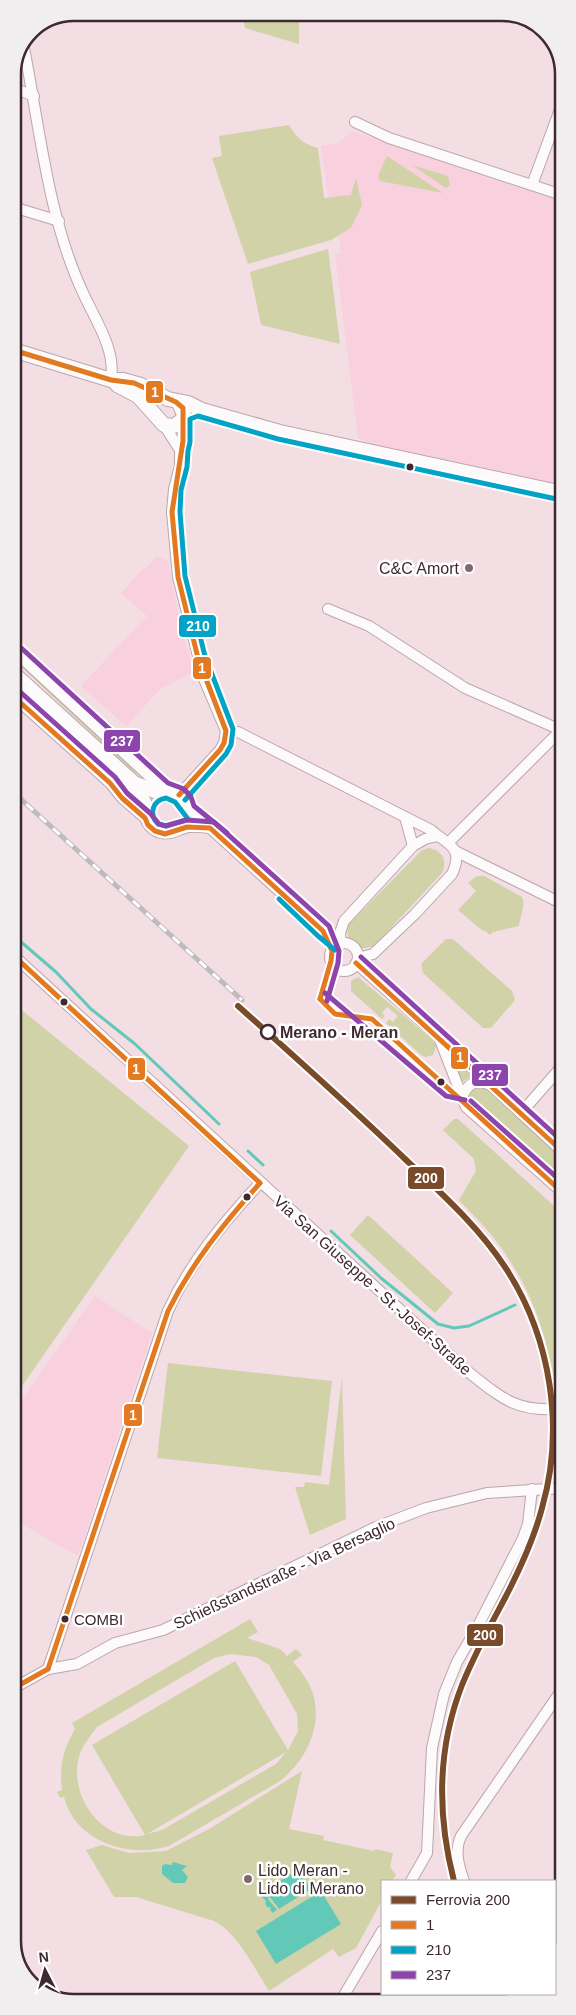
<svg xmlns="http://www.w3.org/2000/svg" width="576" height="2015" font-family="Arial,sans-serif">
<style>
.built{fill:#f9d0dd}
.green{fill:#d1d2a8;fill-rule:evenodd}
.water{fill:#62c9b9}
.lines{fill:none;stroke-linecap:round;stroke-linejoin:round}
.stream{stroke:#62c9b9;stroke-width:3}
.minor-casing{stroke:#bba6ac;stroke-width:12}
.major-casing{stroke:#bba6ac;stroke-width:16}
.minor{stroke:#fdfafb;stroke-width:10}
.major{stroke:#fdfafb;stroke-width:14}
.rail-casing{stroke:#c0babc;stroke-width:5}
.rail{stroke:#fff;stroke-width:3;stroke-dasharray:9;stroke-linecap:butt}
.bus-1-casing{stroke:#fff;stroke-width:9}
.bus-2-casing{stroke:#fff;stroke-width:9}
.bus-3-casing{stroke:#fff;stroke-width:9}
.bus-1{stroke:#e37921;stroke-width:5}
.bus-2{stroke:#03a3c6;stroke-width:5}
.bus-3{stroke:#8e44ad;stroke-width:5}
.rail-1-casing{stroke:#fff;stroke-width:10}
.rail-1{stroke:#7a4b2a;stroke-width:6}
.bus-dot{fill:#402830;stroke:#fff;stroke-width:2}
.poi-dot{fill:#7f686f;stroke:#fff;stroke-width:2}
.stop-dot{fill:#fff;stroke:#402830;stroke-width:2.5}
.labels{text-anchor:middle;stroke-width:5;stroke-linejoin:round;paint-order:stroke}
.bus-label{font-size:15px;fill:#402830;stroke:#fff;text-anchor:start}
.poi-label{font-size:16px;fill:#402830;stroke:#fff;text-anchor:end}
.stop-label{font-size:16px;font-weight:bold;fill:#402830;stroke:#fff;text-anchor:start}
.street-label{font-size:16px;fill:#402830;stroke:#fff}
.rim{fill:none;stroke:#402830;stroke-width:2.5}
.line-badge{stroke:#fff;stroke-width:2}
.badge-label{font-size:14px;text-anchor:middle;font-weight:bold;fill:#fff}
</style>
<rect width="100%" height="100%" fill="#f3dee4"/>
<g class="built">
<path d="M352,131L562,200L563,485L369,444L363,439H358L335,254L341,253L339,238L333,232L321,146L338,143Z"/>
<path d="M157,556L168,561L181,630L194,671L159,690L126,726L81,686L147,616L121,593L143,569L144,570Z"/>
<path d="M95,1296L152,1333L78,1556L13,1519V1412Z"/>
</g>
<g class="green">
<path d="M246,13H299V44L245,28L242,14Z"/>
<path d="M289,125C297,138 303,144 318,148L324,198L351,195L356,178L362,205L351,228L331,240L248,264L212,158L222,156L219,136Z"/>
<path d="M387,156L443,193L380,181L378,176Z"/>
<path d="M412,165L448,176L450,185L446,188Z"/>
<path d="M328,249L340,344L261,325L250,272Z"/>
<path d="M13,654L151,783L127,767L13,659Z"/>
<path d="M13,685L127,785L140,806L13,691Z"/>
<path d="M429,848C442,850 448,861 442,873L375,945C364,950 354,949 348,938C347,929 348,923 354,916H357L422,850Z"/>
<path d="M477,876H484L522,897C526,906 520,915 519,926L493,932L490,935L484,930L483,931L458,910L476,891L468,883Z"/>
<path d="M446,939H453L512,991L515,1000L491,1028H483L423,973L421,964Z"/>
<path d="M358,977L433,1040L436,1046L433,1055L426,1057L421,1055L386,1023L389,1019L393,1022L398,1016L387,1007L382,1013L385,1016L382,1019L351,991V981Z"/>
<path d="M13,1003L189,1146L13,1399Z"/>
<path d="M450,1051L477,1074L462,1082Z"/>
<path d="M475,1086L485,1087L563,1158V1185L473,1105C467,1097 468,1092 475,1086Z"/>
<path d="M454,1119H458L563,1214V1398L556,1399C549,1338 532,1286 493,1237C483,1224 470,1212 459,1200L476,1171L474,1159L443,1130Z"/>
<path d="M368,1215L453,1293L435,1313L350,1235Z"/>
<path d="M168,1363L332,1381L321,1476L157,1458Z"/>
<path d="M342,1377L346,1519L310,1535L295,1487H304L305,1482L329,1485Z"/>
<path d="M250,1619L258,1632L247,1638L280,1649L287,1656L296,1649L302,1655L293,1662C301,1671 308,1680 312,1691C324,1725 306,1761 280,1781L169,1846C128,1859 75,1841 64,1797L60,1798L57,1792L62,1790C59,1767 63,1750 75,1729L72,1723ZM230,1654L256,1657L269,1665L297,1714L298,1731L288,1750L235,1661L92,1745L145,1835C103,1845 68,1796 79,1757C82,1746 90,1736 97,1727L214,1658ZM286,1752L276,1764L162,1830L147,1834Z"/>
<path d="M302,1771L289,1829L324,1836L323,1840L374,1851L375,1849L393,1853L390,1867L396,1875L392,1881H382V1900L356,1948L339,1957L333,1949L269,1991C255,1969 237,1932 214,1921L136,1897H114L86,1850L102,1845L129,1853L166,1851L209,1829Z"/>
</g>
<g class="water">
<path d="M173,1862L187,1866L182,1870L188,1877L185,1883H173L162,1874V1866L165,1864L172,1865Z"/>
<path d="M299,1869L311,1889L279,1909L270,1897L268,1899L277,1910L272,1913L270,1909L271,1907H267L265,1903L266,1901L262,1897L261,1894L265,1893L267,1897L269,1896L267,1889Z"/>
<path d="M563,1883V1933L555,1939V1888Z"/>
<path d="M321,1891L341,1924L276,1964L256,1931Z"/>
<path d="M382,1992V1994H470L458,2001L369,2002Z"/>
</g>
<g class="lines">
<g class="stream">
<path d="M13,935L56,972L91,1009L135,1044L219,1124"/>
<path d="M248,1151L263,1165"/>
<path d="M331,1231L381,1278L438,1324L454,1328L469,1326L515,1305"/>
</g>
<defs>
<g id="minor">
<path d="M534,24L543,28"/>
<path d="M24,48C40,129 48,219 84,295C96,321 116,350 111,380"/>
<path d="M13,88L34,96"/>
<path d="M355,122L389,138L562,195"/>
<path d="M532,185L562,104"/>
<path d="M13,207L59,221"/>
<path d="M164,425L180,450"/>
<path d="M328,609L369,626L465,688L563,731"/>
<path d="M13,650L164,790"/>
<path d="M13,696L110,783L122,798L145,818"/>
<path d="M226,731L238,732L431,830C446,844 465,846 452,874L415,914L373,954L358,958"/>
<path d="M158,792C182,785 196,812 179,829"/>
<path d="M179,795L220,750L224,743L226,731L204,679L178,577L172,512L174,489L180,466V450L183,441L182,420"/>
<path d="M188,810L210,828L323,931L340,944"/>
<path d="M144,813C146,826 156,836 170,833C176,832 182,828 189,827C196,826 202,827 209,828"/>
<path d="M405,817L413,846"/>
<path d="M449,842L563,728"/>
<path d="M455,851L563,904"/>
<circle cx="344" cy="957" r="14"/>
<path d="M341,944L340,933L344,921L413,846L425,839L438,836"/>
<path d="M13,955L466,1370C500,1397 517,1414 563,1408"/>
<path d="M356,963L439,1037L563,1152"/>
<path d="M440,1040L466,1107L563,1193"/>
<path d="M462,1097C467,1085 475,1079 488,1084"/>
<path d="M521,1113L563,1065"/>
<path d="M48,1669L168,1311C190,1262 224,1222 260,1183"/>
<path d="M14,1688L48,1669L77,1664L115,1643L163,1630L376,1527L426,1508L487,1493L563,1488"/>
<path d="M411,1881L427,1853L432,1748L444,1694L457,1662L479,1624L523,1538L528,1524L532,1489"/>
<path d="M464,1881C459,1867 454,1851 461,1836L563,1688"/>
<path d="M555,1951L561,1947"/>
<path d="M468,2001L481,1994"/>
<path d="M340,2002L382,1931"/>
</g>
<g id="major">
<path d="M13,350L111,380H123L141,385L168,399L188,403L202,410L280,432L563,493"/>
<path d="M117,385L138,396L164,425L174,426L182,420L184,414L179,403"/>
<path d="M13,673L134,783L157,792"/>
<path d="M134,783L145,804"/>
</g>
</defs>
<use href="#minor" class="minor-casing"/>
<use href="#major" class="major-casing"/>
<use href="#minor" class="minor"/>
<use href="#major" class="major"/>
<defs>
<path id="rail" d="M13,792L242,1000"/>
</defs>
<use href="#rail" class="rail-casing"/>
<use href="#rail" class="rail"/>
<defs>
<g id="bus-1">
<path d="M13,350L111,380L134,383L176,402L183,408V441L172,512L178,577L198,658L226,731L224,743L220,750L179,795"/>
<path d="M13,696L110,783L122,798L145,818L148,825L155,831L165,834L187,827L210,828L323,931L332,951L331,961L320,999"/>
<path d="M13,955L260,1183"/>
<path d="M356,963L563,1152"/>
<path d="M320,999L335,1014L372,1019L563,1193"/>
<path d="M48,1669L168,1311C192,1263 224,1223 260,1183"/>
<path d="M14,1688L48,1669"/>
</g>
<g id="bus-2">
<path d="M166,798L175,802L188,819L167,826L158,824C148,814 153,800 166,798Z"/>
<path d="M185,800L226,754L231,745L233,729L205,656L185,576L180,512L181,490L187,467L188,451L190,442V419L198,416L278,439L561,500"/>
<path d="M279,899L318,936L335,950"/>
</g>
<g id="bus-3">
<path d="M18,645L168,783L184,789L191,797L194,806L227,833"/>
<path d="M18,690L115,777L127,793L150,813L159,824L165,826L187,820L214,822L329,926L339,951L338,963L327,1001"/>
<path d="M361,957L563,1142"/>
<path d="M325,993L446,1096L465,1100"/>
<path d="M471,1101L563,1183"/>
</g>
</defs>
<use href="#bus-1" class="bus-1-casing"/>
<use href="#bus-2" class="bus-2-casing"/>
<use href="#bus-3" class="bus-3-casing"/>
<use href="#bus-1" class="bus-1"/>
<use href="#bus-2" class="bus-2"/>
<use href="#bus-3" class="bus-3"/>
<defs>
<path id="rail-1" d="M238,1006C294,1056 350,1106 404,1158C440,1192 478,1226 505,1267C551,1337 565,1428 542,1508C534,1539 520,1569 505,1598C490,1626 474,1655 462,1685C437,1749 437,1815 454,1881"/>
</defs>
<use href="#rail-1" class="rail-1-casing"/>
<use href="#rail-1" class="rail-1"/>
</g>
<g class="bus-dot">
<circle cx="410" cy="467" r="4.5"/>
<circle cx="64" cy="1002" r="4.5"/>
<circle cx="441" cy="1082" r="4.5"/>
<circle cx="247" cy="1197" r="4.5"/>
<circle cx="65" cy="1619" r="4.5"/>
</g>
<g class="poi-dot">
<circle cx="469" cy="568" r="5"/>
<circle cx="248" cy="1879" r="5"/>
</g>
<circle class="stop-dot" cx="268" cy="1032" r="7"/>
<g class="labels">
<g class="bus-label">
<text x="74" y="1625">COMBI</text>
</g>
<g class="poi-label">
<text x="459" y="574">C&amp;C Amort</text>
<text x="258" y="1876" text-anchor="start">Lido Meran -<tspan x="258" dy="18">Lido di Merano</tspan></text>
</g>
<g class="stop-label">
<text x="280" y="1038">Merano - Meran</text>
</g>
<g class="street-label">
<text transform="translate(373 1285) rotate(42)" y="6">Via San Giuseppe - St.-Josef-Straße</text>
<text transform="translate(284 1573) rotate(-25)" y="6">Schießstandstraße - Via Bersaglio</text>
</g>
</g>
<path d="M0 0H576V2015H0ZM74 21H502A53 53 0 0 1 555 74V1941A53 53 0 0 1 502 1994H74A53 53 0 0 1 21 1941V74A53 53 0 0 1 74 21Z" fill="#f0eeee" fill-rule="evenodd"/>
<path class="rim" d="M74 21H502A53 53 0 0 1 555 74V1941A53 53 0 0 1 502 1994H74A53 53 0 0 1 21 1941V74A53 53 0 0 1 74 21Z"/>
<g class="line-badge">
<rect x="145" y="380" width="19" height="24" rx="5" fill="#e37921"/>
<rect x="178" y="614" width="39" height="24" rx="5" fill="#03a3c6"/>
<rect x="192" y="656" width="20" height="24" rx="5" fill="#e37921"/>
<rect x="103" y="729" width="38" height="24" rx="5" fill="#8e44ad"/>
<rect x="450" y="1046" width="19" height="24" rx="5" fill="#e37921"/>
<rect x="127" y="1057" width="19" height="24" rx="5" fill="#e37921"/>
<rect x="471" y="1063" width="38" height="24" rx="5" fill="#8e44ad"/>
<rect x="407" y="1166" width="38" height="24" rx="5" fill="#7a4b2a"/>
<rect x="123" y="1403" width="20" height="24" rx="5" fill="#e37921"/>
<rect x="466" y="1623" width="38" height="24" rx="5" fill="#7a4b2a"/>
</g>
<g class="badge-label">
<text x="155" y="397">1</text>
<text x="198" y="631">210</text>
<text x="202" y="673">1</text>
<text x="122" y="746">237</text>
<text x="460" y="1062">1</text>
<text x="136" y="1074">1</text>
<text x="490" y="1080">237</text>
<text x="426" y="1183">200</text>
<text x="133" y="1420">1</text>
<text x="485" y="1640">200</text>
</g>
<rect x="381" y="1880" width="175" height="115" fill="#ffffff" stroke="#b3a9ac"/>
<rect x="391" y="1896" width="25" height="8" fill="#7a4b2a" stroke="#b3a9ac"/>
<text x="426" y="1905" font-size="15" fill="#402830">Ferrovia 200</text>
<rect x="391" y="1921" width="25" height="8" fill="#e37921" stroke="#b3a9ac"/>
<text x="426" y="1930" font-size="15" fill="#402830">1</text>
<rect x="391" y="1946" width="25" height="8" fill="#03a3c6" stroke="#b3a9ac"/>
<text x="426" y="1955" font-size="15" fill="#402830">210</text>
<rect x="391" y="1971" width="25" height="8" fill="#8e44ad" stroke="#b3a9ac"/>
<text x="426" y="1980" font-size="15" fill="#402830">237</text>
<g transform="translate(45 1970) rotate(354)" stroke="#ffffff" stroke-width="4" paint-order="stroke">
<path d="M0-4L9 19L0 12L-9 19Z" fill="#402830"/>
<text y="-8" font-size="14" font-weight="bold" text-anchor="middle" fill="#402830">N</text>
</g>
</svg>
